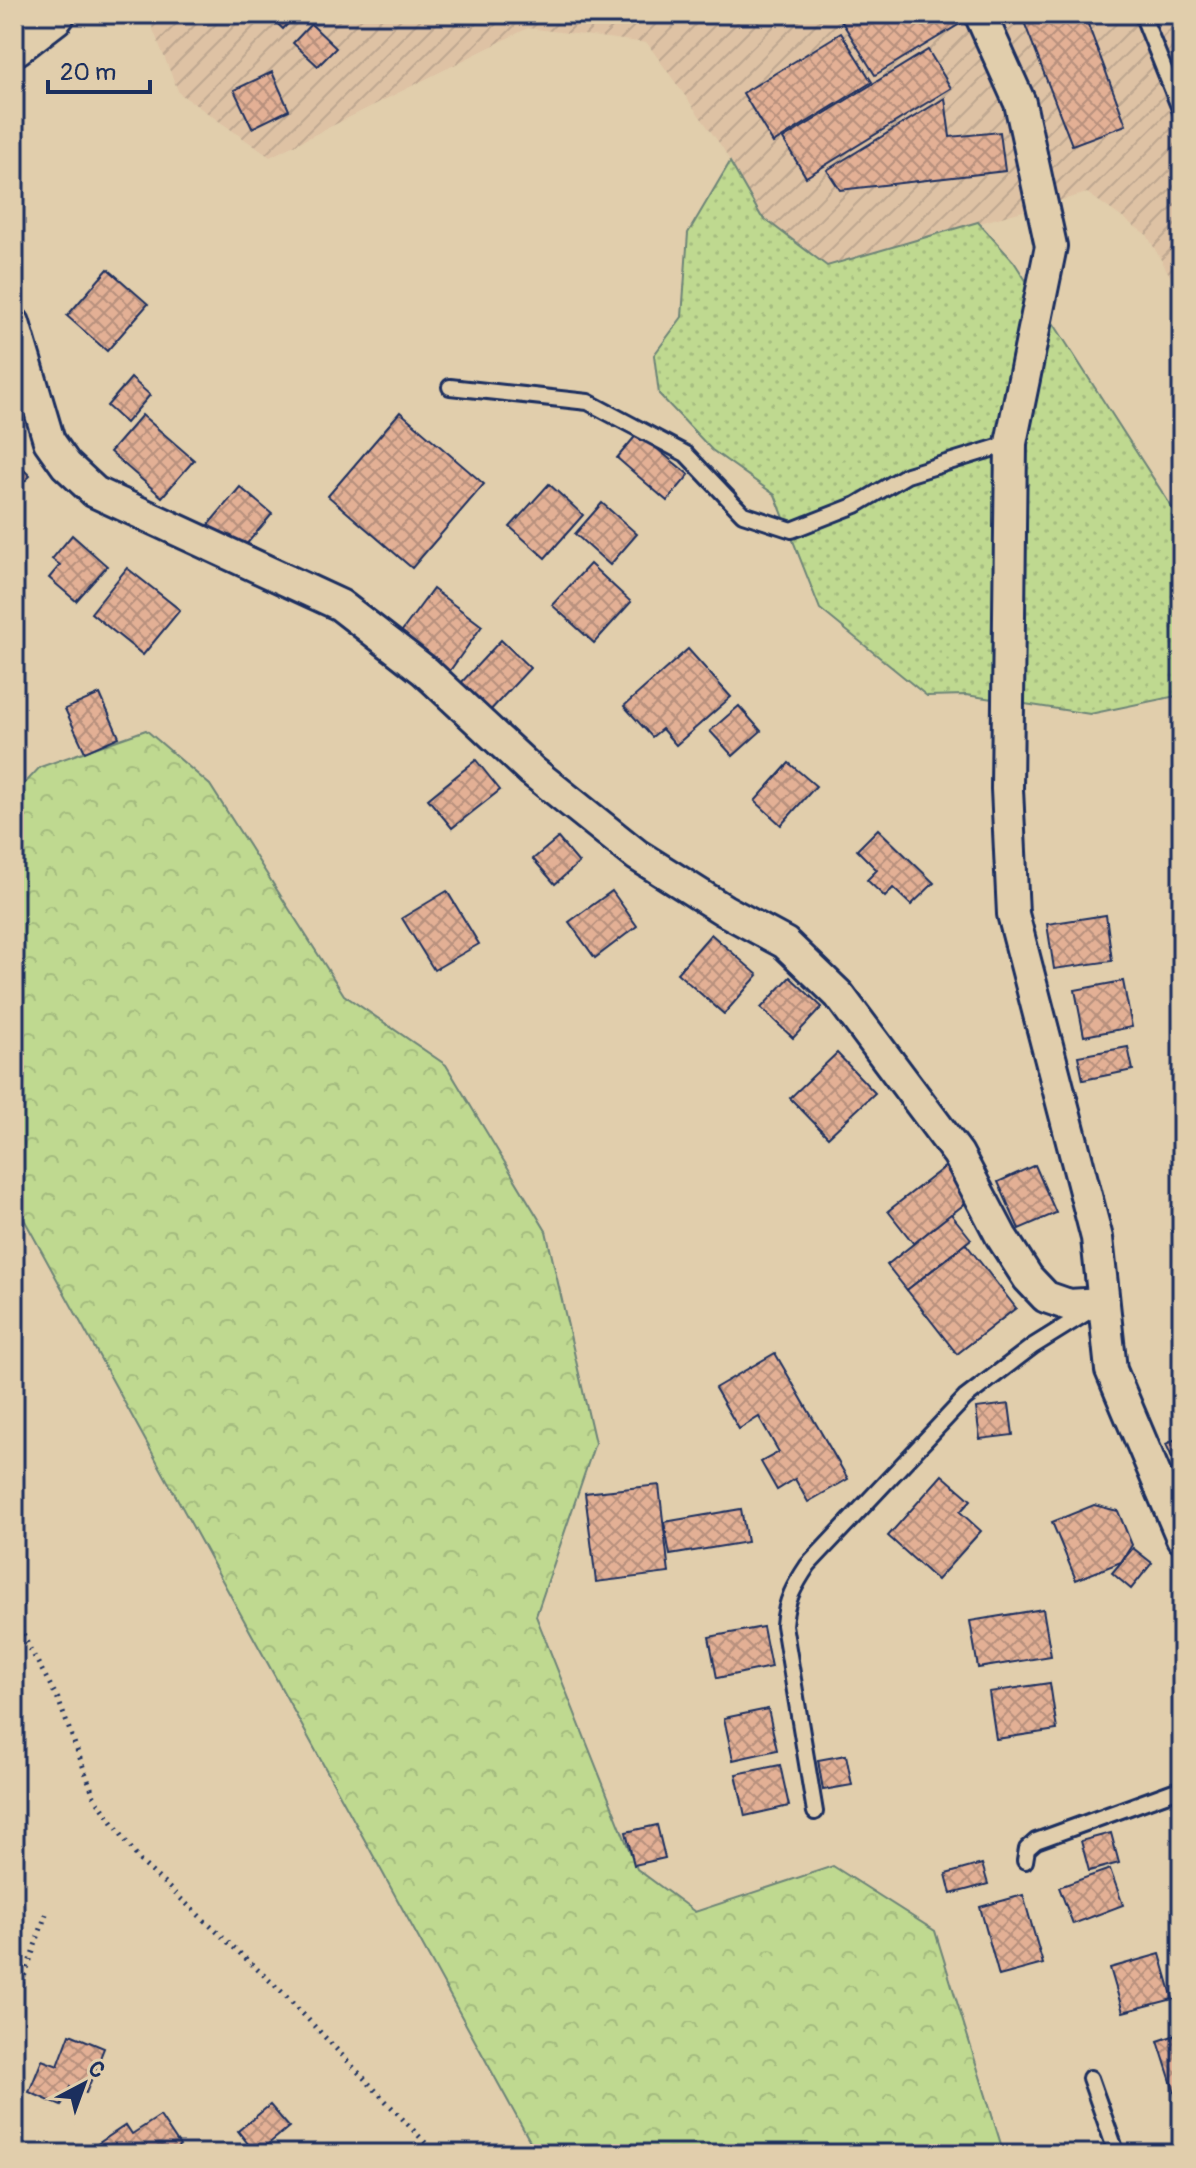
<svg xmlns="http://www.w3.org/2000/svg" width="1196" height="2168" font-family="Pangolin,sans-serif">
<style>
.industrial{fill:url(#industrial-furrows)}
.forest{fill:url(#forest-crowns);stroke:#6d8477;stroke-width:2}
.garden{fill:url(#garden-dots);stroke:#6d8477;stroke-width:2}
.building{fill:url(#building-cross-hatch);stroke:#1b2f5e;stroke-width:2}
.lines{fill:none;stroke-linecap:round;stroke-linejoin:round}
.lane-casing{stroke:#1b2f5e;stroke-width:20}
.street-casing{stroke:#1b2f5e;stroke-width:36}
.secondary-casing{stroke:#1b2f5e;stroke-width:48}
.path{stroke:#1b2f5e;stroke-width:5;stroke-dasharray:2 6;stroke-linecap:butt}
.lane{stroke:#e1ceac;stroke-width:14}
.street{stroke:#e1ceac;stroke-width:30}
.secondary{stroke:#e1ceac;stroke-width:42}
</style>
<defs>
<pattern id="industrial-furrows" width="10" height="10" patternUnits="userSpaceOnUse" patternTransform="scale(2)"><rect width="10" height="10" fill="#dec2a4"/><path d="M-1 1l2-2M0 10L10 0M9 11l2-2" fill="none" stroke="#bea790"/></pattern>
<pattern id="forest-crowns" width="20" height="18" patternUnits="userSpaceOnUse" patternTransform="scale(2)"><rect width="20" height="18" fill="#bfd990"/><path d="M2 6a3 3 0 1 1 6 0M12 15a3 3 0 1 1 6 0" fill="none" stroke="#a4bb7f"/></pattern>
<pattern id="garden-dots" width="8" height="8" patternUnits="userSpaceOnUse" patternTransform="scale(2)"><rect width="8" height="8" fill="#bfd990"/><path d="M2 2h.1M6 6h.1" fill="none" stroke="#a4bb7f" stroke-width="1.8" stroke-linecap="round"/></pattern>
<pattern id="building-cross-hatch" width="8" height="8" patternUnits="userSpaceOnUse" patternTransform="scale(2)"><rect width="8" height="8" fill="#e3b095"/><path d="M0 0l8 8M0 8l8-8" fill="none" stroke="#b7907d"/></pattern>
</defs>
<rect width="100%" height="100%" fill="#e1ceac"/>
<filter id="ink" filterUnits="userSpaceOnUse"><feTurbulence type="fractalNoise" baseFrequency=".0125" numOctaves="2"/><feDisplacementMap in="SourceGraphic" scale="16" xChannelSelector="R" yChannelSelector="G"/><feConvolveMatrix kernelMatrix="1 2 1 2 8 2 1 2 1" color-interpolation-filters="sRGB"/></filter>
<g filter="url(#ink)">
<path class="industrial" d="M156,14H1182V297L1147,235L1087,193L827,266L761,216L722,147L647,43L528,28L270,157L179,93L152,27Z"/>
<path class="forest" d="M146,730L210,785L344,995L446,1065L546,1231L595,1443L536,1616L637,1869L695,1912L833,1866L935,1931L1004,2154H537L14,1201V795L40,767Z"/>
<path class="garden" d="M730,162L761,216L827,266L978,222L1014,262L1182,523L1181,695L1090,714L966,695L927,696L820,609L775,495L712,450L659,394L654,355L682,317L688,233Z"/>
<g class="building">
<path d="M267,14H297L283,29Z"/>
<path d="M837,14H972L973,16L875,75Z"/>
<path d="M1021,14H1084L1126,125L1072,145Z"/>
<path d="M311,24L336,48L318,66L293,43Z"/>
<path d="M841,33L872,82L773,143L743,93Z"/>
<path d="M928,50L951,88L806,177L783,139Z"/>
<path d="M272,72L289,110L252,128L234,90Z"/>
<path d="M945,98L950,137L1000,132L1005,171L840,190L827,170Z"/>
<path d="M108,269L148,304L107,351L67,316Z"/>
<path d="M131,378L150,395L126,423L107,406Z"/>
<path d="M400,412L484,484L412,568L328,496Z"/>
<path d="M142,415L194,460L162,497L110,452Z"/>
<path d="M638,433L689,475L667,501L617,458Z"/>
<path d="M14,460L30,476L14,492Z"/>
<path d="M549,484L583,515L545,558L510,527Z"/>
<path d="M240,487L272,514L240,552L208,525Z"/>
<path d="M602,503L637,534L610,565L575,534Z"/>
<path d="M72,535L107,566L76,601L49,578L60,565L52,559Z"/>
<path d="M590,564L631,602L594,643L552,605Z"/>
<path d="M127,568L180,610L143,655L91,613Z"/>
<path d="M433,589L482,626L449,672L399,635Z"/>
<path d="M501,640L530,668L488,713L459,685Z"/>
<path d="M688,649L731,697L676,745L662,729L652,737L624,706Z"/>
<path d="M100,694L119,737L85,752L65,709Z"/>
<path d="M739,706L761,731L733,756L710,731Z"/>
<path d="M476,760L500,790L452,828L428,799Z"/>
<path d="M789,763L816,786L781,825L755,801Z"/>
<path d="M878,829L934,883L911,905L893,888L885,897L867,880L877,870L857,850Z"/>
<path d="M558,838L579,863L555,884L533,859Z"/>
<path d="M447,891L479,944L434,970L402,918Z"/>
<path d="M612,891L637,926L595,958L569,922Z"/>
<path d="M1106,915L1112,961L1054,969L1047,924Z"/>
<path d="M711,934L758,975L724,1014L677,973Z"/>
<path d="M790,977L822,1007L793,1038L761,1008Z"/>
<path d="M1123,981L1132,1027L1084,1036L1075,990Z"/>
<path d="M1128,1047L1133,1070L1083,1080L1078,1056Z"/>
<path d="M837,1053L875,1093L828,1137L790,1098Z"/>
<path d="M1035,1165L1056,1213L1019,1229L998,1182Z"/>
<path d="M946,1166L972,1198L914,1244L888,1211Z"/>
<path d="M951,1214L971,1239L907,1290L887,1265Z"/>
<path d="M966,1244L1016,1308L957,1354L907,1290Z"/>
<path d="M775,1353L848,1479L808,1502L795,1479L777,1490L761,1462L779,1452L759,1417L739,1429L715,1388Z"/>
<path d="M1009,1404L1013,1435L980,1439L976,1408Z"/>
<path d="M1182,1436V1479L1166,1444Z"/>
<path d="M942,1475L971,1500L960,1512L981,1531L937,1580L888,1536Z"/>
<path d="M659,1485L669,1573L596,1582L585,1493Z"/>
<path d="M1094,1505L1118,1511L1132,1545L1121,1562L1076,1580L1052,1522Z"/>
<path d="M741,1509L747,1542L670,1555L664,1522Z"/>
<path d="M1133,1548L1152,1563L1131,1589L1112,1573Z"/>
<path d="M1043,1609L1051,1656L978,1668L970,1621Z"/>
<path d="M763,1627L771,1667L717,1678L709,1637Z"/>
<path d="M1050,1683L1057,1730L996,1739L989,1692Z"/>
<path d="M768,1709L777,1750L733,1760L724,1718Z"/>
<path d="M846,1755L852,1785L823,1790L818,1760Z"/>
<path d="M780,1765L789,1806L745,1816L736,1774Z"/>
<path d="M657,1825L665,1858L634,1865L626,1832Z"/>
<path d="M1111,1833L1119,1863L1089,1871L1081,1841Z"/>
<path d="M982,1864L988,1884L951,1894L946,1874Z"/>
<path d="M1110,1869L1123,1905L1073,1924L1059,1887Z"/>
<path d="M1023,1895L1043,1964L999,1976L980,1907Z"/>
<path d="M1160,1954L1173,1999L1123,2012L1110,1968Z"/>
<path d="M1182,2033V2096L1176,2097L1158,2041Z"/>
<path d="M70,2034L104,2048L86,2093L70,2087L61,2106L29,2092L42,2060L58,2066Z"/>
<path d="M270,2105L289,2127L256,2154L238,2131Z"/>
<path d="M160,2116L180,2146L168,2154H89L87,2151L126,2125L132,2134Z"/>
</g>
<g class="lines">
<defs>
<g id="lane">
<path d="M1142,14L1182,114"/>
<path d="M450,387L588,402L686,454L743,514L792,530L856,505L907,475L1011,443"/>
<path d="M815,1812L784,1625C786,1600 794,1586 808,1565L965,1398L1033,1346L1091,1310"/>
<path d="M1025,1861L1027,1849L1036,1841L1182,1788"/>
<path d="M1090,2078L1117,2154"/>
</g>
<g id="street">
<path d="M980,14L1020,103L1051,246L1011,443L1007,789L1013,914L1097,1238L1111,1370L1182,1538"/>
<path d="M14,323L49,441L66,465L95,492L340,605L425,671L532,771L637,855L724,910L785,943L839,995L958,1154L1001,1236L1028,1278L1046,1297L1069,1305L1102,1303"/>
</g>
<path id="secondary" d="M14,44L53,14"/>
</defs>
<use href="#lane" class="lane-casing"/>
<use href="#street" class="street-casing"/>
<use href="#secondary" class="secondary-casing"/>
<g class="path">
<path d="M14,1612L28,1645L58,1699L94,1796L140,1861L282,1992L436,2154"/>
<path d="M14,2006L46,1914"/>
</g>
<use href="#lane" class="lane"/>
<use href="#street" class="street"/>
<use href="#secondary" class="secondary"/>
</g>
</g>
<rect width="1196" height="2168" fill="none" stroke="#e1ceac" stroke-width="48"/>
<rect x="24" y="24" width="1148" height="2120" fill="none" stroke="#1b2f5e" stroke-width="3" filter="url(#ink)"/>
<g transform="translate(84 2084) rotate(41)" stroke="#e1ceac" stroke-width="6" paint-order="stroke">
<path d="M0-6L14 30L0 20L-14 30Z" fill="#1b2f5e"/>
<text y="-12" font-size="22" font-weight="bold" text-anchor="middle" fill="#1b2f5e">С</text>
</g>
<path d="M48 80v12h102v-12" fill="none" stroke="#1b2f5e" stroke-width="4"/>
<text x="60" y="80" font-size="24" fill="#1b2f5e" stroke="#e1ceac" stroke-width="6" paint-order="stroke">20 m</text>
</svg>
